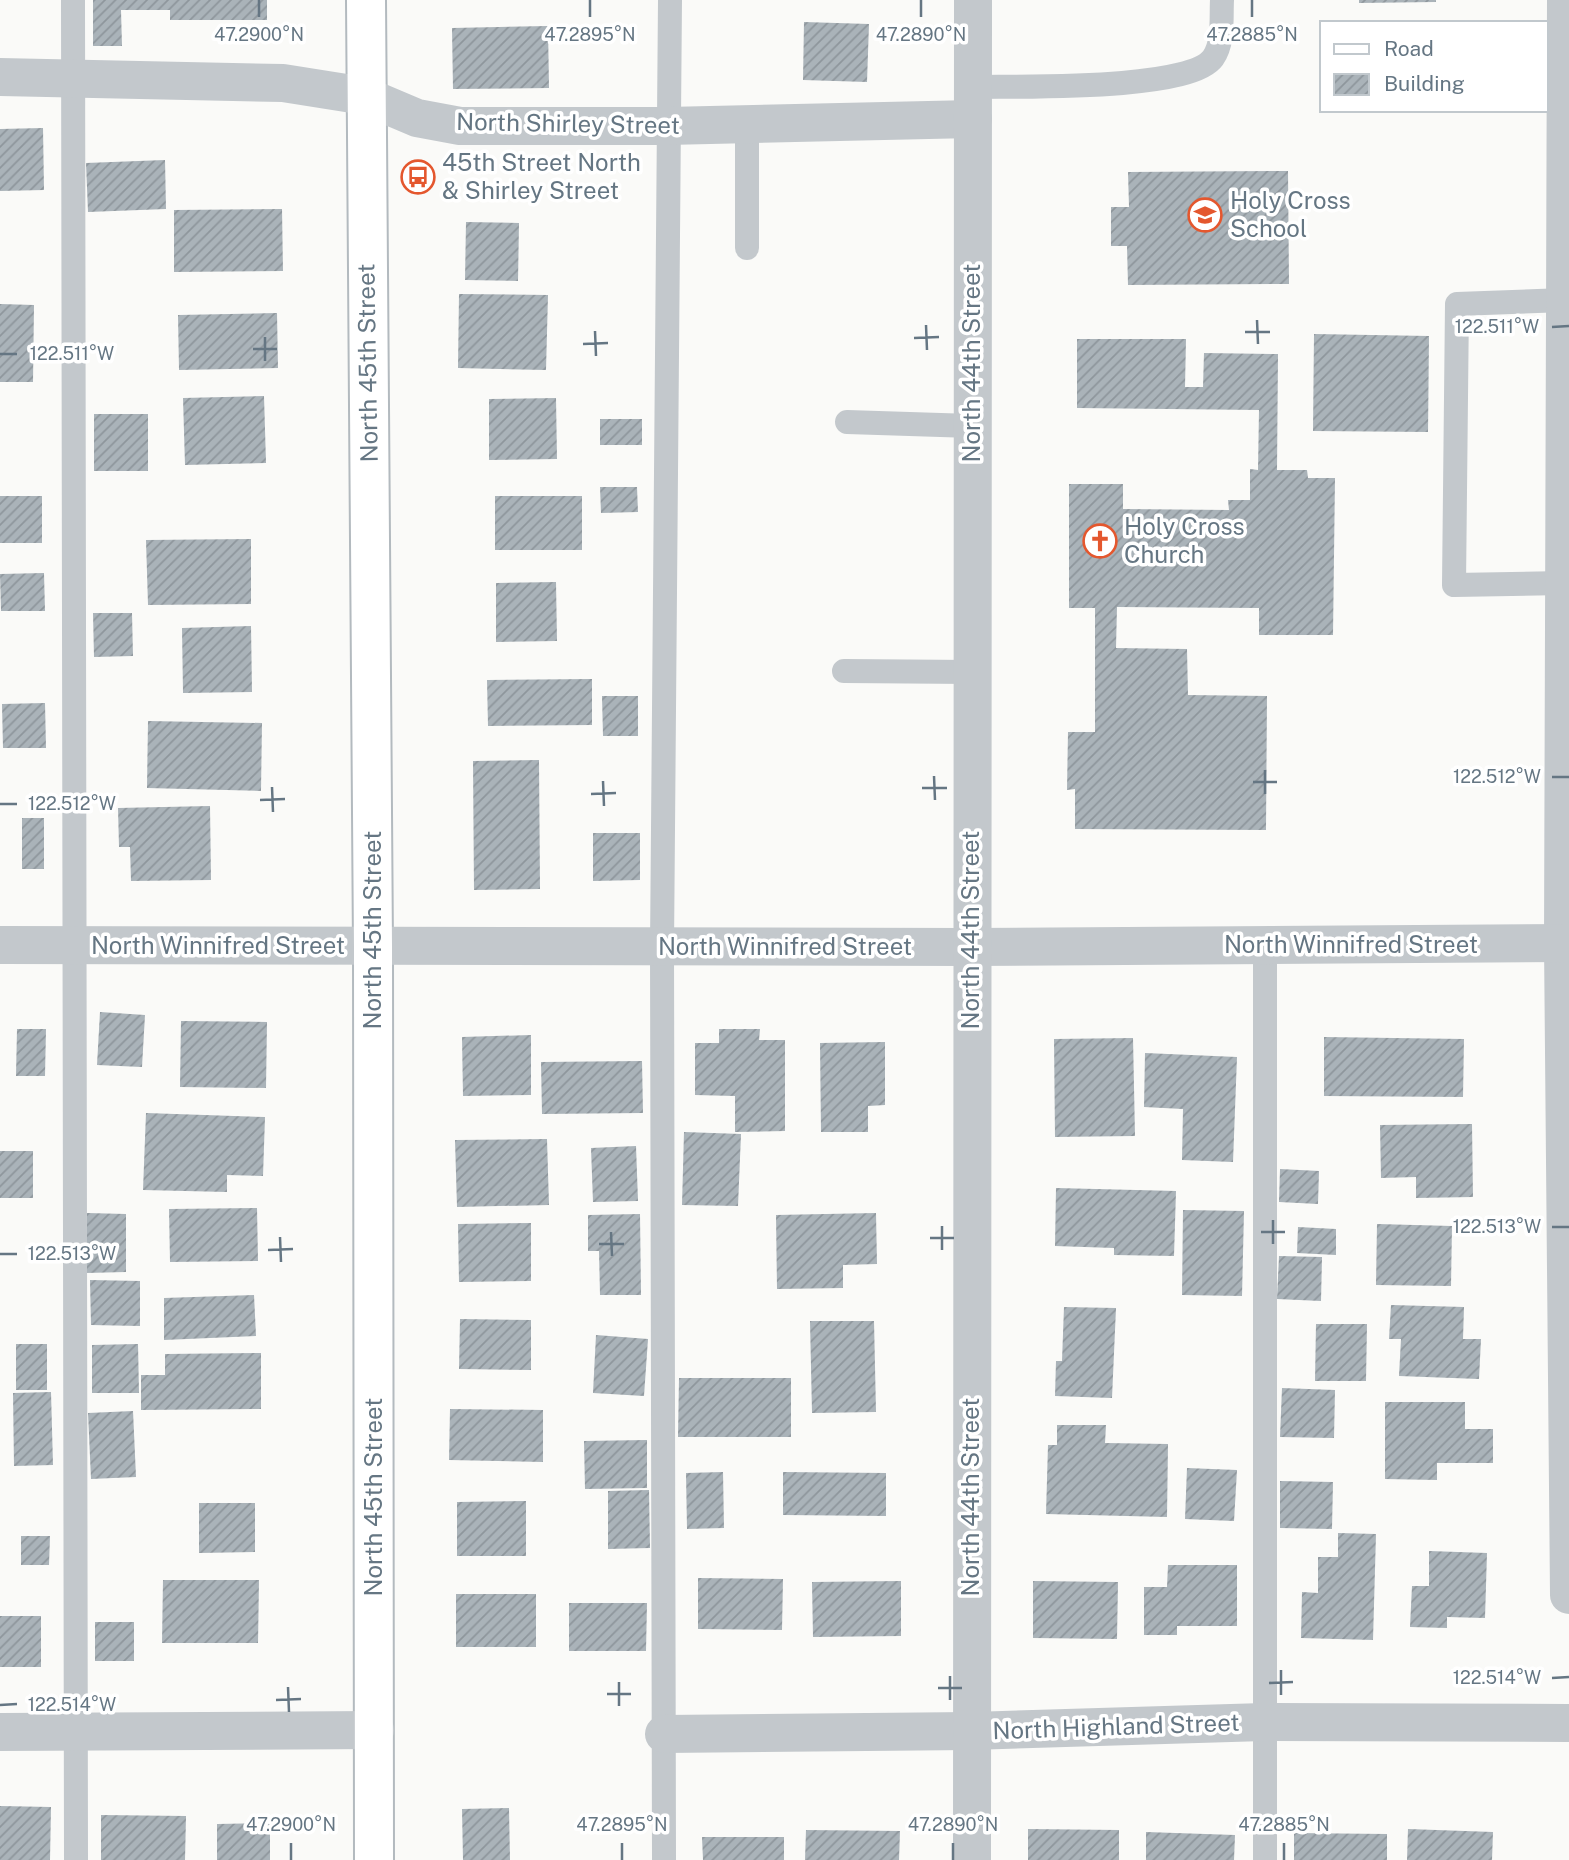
<svg xmlns="http://www.w3.org/2000/svg" width="1569" height="1860" font-family="'Public Sans',sans-serif">
<style>
.building{fill:url(#building-hatch)}
.lines{fill:none;stroke-linecap:round;stroke-linejoin:round}
.secondary-casing{stroke:#b3babf;stroke-width:42}
.lane{stroke:#c3c8cc;stroke-width:24}
.street{stroke:#c3c8cc;stroke-width:38}
.secondary{stroke:#fff;stroke-width:38}
.ticks{fill:none;stroke:#657683;stroke-width:2.5}
.labels{text-anchor:middle;stroke-width:7;stroke-linejoin:round;paint-order:stroke}
.street-label{font-size:24px;fill:#657683;stroke:#fff}
.poi-label{font-size:24px;fill:#657683;stroke:#fff;text-anchor:start}
.ticks-label{font-size:18px;text-anchor:middle;fill:#657683;stroke:#fff;stroke-width:7;stroke-linejoin:round;paint-order:stroke}
</style>
<defs>
<pattern id="building-hatch" width="6" height="6" patternUnits="userSpaceOnUse" patternTransform="scale(1.75)"><rect width="6" height="6" fill="#aab3b9"/><path d="M-1 1l2-2M0 6l6-6M5 7l2-2" fill="none" stroke="#8e969c"/></pattern>
</defs>
<rect width="100%" height="100%" fill="#fafaf8"/>
<g class="building">
<path d="M93,0H267V20H170V10H121L122,46H93Z"/>
<path d="M1359,0H1436V2L1359,3Z"/>
<path d="M804,22L869,24L867,82L803,80Z"/>
<path d="M548,26L549,88L453,89L452,28Z"/>
<path d="M43,128L44,190L0,191V129Z"/>
<path d="M165,160L166,209L88,212L86,163Z"/>
<path d="M1288,171L1289,284L1128,285L1127,246H1111V207H1129L1128,172Z"/>
<path d="M282,209L283,271L174,272V210Z"/>
<path d="M466,222L519,223L518,281L465,280Z"/>
<path d="M459,294L548,295L546,370L458,368Z"/>
<path d="M0,304L34,305L33,382H0Z"/>
<path d="M277,313L278,368L179,370L178,315Z"/>
<path d="M1314,334L1429,336L1428,432L1313,431Z"/>
<path d="M1077,339H1186L1185,387H1203L1204,353L1278,354L1277,470H1307L1308,478H1335L1333,635H1259V608L1117,607L1116,648L1187,649L1188,695L1267,696L1266,830L1075,829V789L1067,790L1068,732H1095V608H1069V484H1123V509L1229,510L1228,500H1250V469L1258,470L1259,410L1077,408Z"/>
<path d="M264,396L266,463L185,465L183,398Z"/>
<path d="M556,398L557,459L489,460V399Z"/>
<rect x="94" y="414" width="54" height="57"/>
<rect x="600" y="419" width="42" height="26"/>
<path d="M600,487H637L638,512L601,513Z"/>
<rect x="0" y="496" width="42" height="47"/>
<rect x="495" y="496" width="87" height="54"/>
<path d="M251,539V604L148,605L146,540Z"/>
<path d="M44,573L45,611H1L0,574Z"/>
<path d="M556,582L557,641L496,642V583Z"/>
<path d="M93,613H132L133,656L94,657Z"/>
<path d="M251,626L252,692L183,693L182,628Z"/>
<path d="M592,679V725L488,726L487,680Z"/>
<path d="M602,696H638V736H603Z"/>
<path d="M45,703L46,748H3L2,704Z"/>
<path d="M148,721L262,723L261,791L147,788Z"/>
<path d="M539,760L540,889L474,890L473,761Z"/>
<path d="M210,806L211,880L131,881L130,847H119L118,808Z"/>
<rect x="22" y="818" width="22" height="51"/>
<path d="M593,833H640V880L593,881Z"/>
<path d="M100,1012L145,1015L142,1067L97,1065Z"/>
<path d="M181,1021L267,1022L266,1088L180,1087Z"/>
<path d="M17,1029H46L45,1076H16Z"/>
<path d="M719,1029H760L759,1040H785V1131L735,1132V1096L695,1095V1043H719Z"/>
<path d="M531,1035V1095L463,1096L462,1037Z"/>
<path d="M1324,1037L1464,1039L1463,1097L1324,1096Z"/>
<path d="M1133,1038L1135,1136L1055,1137L1054,1039Z"/>
<path d="M885,1042V1105L868,1106V1132H821L820,1043Z"/>
<path d="M1145,1053L1237,1057L1233,1162L1182,1160L1183,1109L1144,1107Z"/>
<path d="M642,1061L643,1113L542,1114L541,1062Z"/>
<path d="M146,1113L265,1117L263,1176L227,1175V1192L143,1190Z"/>
<path d="M1472,1124L1473,1197L1416,1198V1177L1381,1178L1380,1125Z"/>
<path d="M684,1132L741,1134L738,1206L682,1205Z"/>
<path d="M547,1139L549,1205L457,1207L455,1140Z"/>
<path d="M636,1146L638,1201L593,1202L591,1148Z"/>
<rect x="0" y="1151" width="33" height="47"/>
<path d="M1280,1169L1319,1171L1318,1204L1279,1202Z"/>
<path d="M1056,1188L1176,1191L1174,1256L1114,1255V1248L1055,1246Z"/>
<path d="M257,1208L258,1261L170,1262L169,1209Z"/>
<path d="M1183,1210L1244,1211L1242,1296L1182,1295Z"/>
<path d="M87,1213L126,1214V1272L86,1273Z"/>
<path d="M876,1213L877,1264L843,1265V1288L777,1289L776,1215Z"/>
<path d="M640,1214L641,1295H600L599,1251H588V1215Z"/>
<path d="M531,1223V1281L459,1282L458,1224Z"/>
<path d="M1377,1224L1452,1226L1451,1286L1376,1285Z"/>
<path d="M1298,1227L1336,1229V1255L1297,1253Z"/>
<path d="M1279,1256L1322,1257L1321,1301L1277,1299Z"/>
<path d="M90,1280L140,1281V1326L91,1325Z"/>
<path d="M254,1295L256,1336L164,1340V1298Z"/>
<path d="M1391,1305L1464,1307L1463,1339H1481L1479,1379L1399,1376L1401,1339H1389Z"/>
<path d="M1064,1307L1116,1308L1112,1398L1055,1396L1056,1361H1062Z"/>
<path d="M460,1319L531,1320V1370L459,1369Z"/>
<path d="M810,1321H874L876,1412L812,1413Z"/>
<path d="M1316,1324H1367L1366,1381H1315Z"/>
<path d="M596,1335L648,1339L644,1396L593,1393Z"/>
<rect x="16" y="1344" width="31" height="46"/>
<path d="M138,1344L139,1393H92V1345Z"/>
<path d="M261,1353V1409L141,1410V1375H165V1354Z"/>
<path d="M679,1378H791V1437H678Z"/>
<path d="M1282,1388L1335,1390L1334,1438L1280,1437Z"/>
<path d="M51,1392L53,1465L14,1466L13,1393Z"/>
<path d="M1385,1402H1465V1429H1493V1463H1437V1480L1385,1479Z"/>
<path d="M450,1409L543,1410V1462L449,1460Z"/>
<path d="M133,1411L136,1477L91,1479L88,1413Z"/>
<path d="M1057,1425H1106L1105,1443L1168,1444L1167,1517L1046,1514L1048,1445H1057Z"/>
<path d="M647,1440V1488L585,1489L584,1441Z"/>
<path d="M1187,1468L1237,1470L1234,1521L1185,1519Z"/>
<path d="M723,1472L724,1528L687,1529L686,1473Z"/>
<path d="M783,1472L886,1473V1516L783,1515Z"/>
<path d="M1280,1481L1333,1482L1332,1529L1280,1528Z"/>
<path d="M649,1490L650,1548L608,1549V1491Z"/>
<path d="M526,1501V1556H457V1502Z"/>
<path d="M199,1503H255V1552L199,1553Z"/>
<path d="M1338,1533L1376,1534L1373,1640L1301,1638L1302,1592L1318,1593V1557H1338Z"/>
<path d="M21,1536H50L49,1565H21Z"/>
<path d="M1429,1551L1487,1553L1485,1618L1447,1617V1628L1410,1627L1412,1586H1429Z"/>
<path d="M1168,1565H1237V1626H1177V1635H1144V1587H1167Z"/>
<path d="M698,1578L783,1579L782,1630L698,1629Z"/>
<path d="M163,1580H259L258,1643H162Z"/>
<path d="M901,1581V1636L813,1637L812,1582Z"/>
<path d="M1033,1581L1118,1582L1117,1639L1033,1638Z"/>
<rect x="456" y="1594" width="80" height="53"/>
<path d="M569,1603H647L646,1651H569Z"/>
<rect x="0" y="1616" width="41" height="51"/>
<rect x="95" y="1622" width="39" height="39"/>
<path d="M0,1806L51,1807L50,1860H0Z"/>
<path d="M509,1808L510,1860H463L462,1809Z"/>
<path d="M101,1815L186,1816L185,1860H101Z"/>
<path d="M270,1823V1860H217V1824Z"/>
<path d="M1028,1829L1119,1830V1860H1028Z"/>
<path d="M1408,1829L1493,1832L1492,1860H1407Z"/>
<path d="M806,1830L900,1831L899,1860H805Z"/>
<path d="M1146,1832L1235,1835L1234,1860H1146Z"/>
<path d="M1294,1833L1387,1834V1860H1294Z"/>
<path d="M702,1837H784V1860H703Z"/>
</g>
<g class="lines">
<defs>
<path id="secondary" d="M366,0L373,947L374,1860"/>
</defs>
<use href="#secondary" class="secondary-casing"/>
<g class="lane">
<path d="M73,0L76,1860"/>
<path d="M973,87C1018,86 1189,91 1213,58C1224,43 1221,17 1222,0"/>
<path d="M747,248V124"/>
<path d="M847,422L972,426"/>
<path d="M1564,583L1454,585L1457,304L1565,300"/>
<path d="M844,671L971,672"/>
<path d="M1265,946V1860"/>
<path d="M664,1860L662,947L670,0"/>
</g>
<g class="street">
<path d="M1566,0L1563,943L1569,1595"/>
<path d="M0,77L283,83L365,96L417,118L460,126H667L973,119"/>
<path d="M0,945L970,947L1569,943"/>
<path d="M0,1732L375,1730"/>
<path d="M664,1734L971,1731L1264,1722L1569,1723"/>
<path d="M972,1860L973,0"/>
</g>
<use href="#secondary" class="secondary"/>
</g>
<path class="ticks" d="M259,0V17M590,0V17M921,0V17M1252,0V17M1257,320L1258,344M926,325L927,350M1552,327L1569,326M595,331L596,356M1245,332H1270M265,337V361M914,338L939,337M583,344L608,343M253,349H277M0,354H17M1265,770V794M934,776L935,800M1552,777H1569M603,781L604,806M1253,782H1277M272,787L273,812M922,788H947M591,794L616,793M260,800L285,799M0,804H17M1273,1220V1244M942,1226V1250M1552,1227H1569M611,1232L612,1256M1261,1232H1285M280,1237L281,1262M930,1238H954M599,1244H624M268,1250L293,1249M0,1254H17M1281,1670V1695M950,1676V1700M1552,1678L1569,1677M619,1682V1706M1269,1683L1293,1682M288,1687L289,1712M938,1688H962M607,1694H631M276,1700L301,1699M0,1705L17,1704M291,1843V1860M622,1843V1860M953,1843V1860M1284,1843V1860"/>
<defs>
<symbol id="bus-ring" viewBox="-11 -11 22 22"><circle r="9.5" fill="#fff" stroke="#e4572e" stroke-width="1.5"/><path d="M-5-6H5V4H4V6H2V4H-2V6H-4V4H-5ZM-3.5-4V0h7V-4ZM-3.5 1.2v1.5H-2V1.2ZM2 1.2v1.5H3.5V1.2Z" fill="#e4572e"/></symbol>
<symbol id="school-ring" viewBox="-11 -11 22 22"><circle r="9.5" fill="#fff" stroke="#e4572e" stroke-width="1.5"/><path d="M0-5L7-2L0 1L-7-2ZM-4 1L0 2.5L4 1V4Q0 6-4 4Z" fill="#e4572e"/></symbol>
<symbol id="church-ring" viewBox="-11 -11 22 22"><circle r="9.5" fill="#fff" stroke="#e4572e" stroke-width="1.5"/><path d="M-1.2-6h2.4v3.5h3.3v2.4h-3.3V6h-2.4V-.1h-3.3v-2.4h3.3Z" fill="#e4572e"/></symbol>
</defs>
<g fill-rule="evenodd">
<use href="#bus-ring" x="399" y="158" width="38" height="38"/>
<use href="#school-ring" x="1186" y="196" width="38" height="38"/>
<use href="#church-ring" x="1081" y="522" width="38" height="38"/>
</g>
<g class="labels">
<g class="street-label">
<text transform="translate(568 124) rotate(1)" y="8">North Shirley Street</text>
<text transform="translate(368 363) rotate(-91)" y="8">North 45th Street</text>
<text transform="translate(972 363) rotate(-90)" y="8">North 44th Street</text>
<text transform="translate(373 930) rotate(-90)" y="8">North 45th Street</text>
<text transform="translate(971 930) rotate(-90)" y="8">North 44th Street</text>
<text x="1351" y="953">North Winnifred Street</text>
<text x="218" y="954">North Winnifred Street</text>
<text x="785" y="955">North Winnifred Street</text>
<text transform="translate(374 1497) rotate(-90)" y="8">North 45th Street</text>
<text transform="translate(971 1497) rotate(-90)" y="8">North 44th Street</text>
<text transform="translate(1116 1727) rotate(-2)" y="8">North Highland Street</text>
</g>
<g class="poi-label">
<text x="442" y="171">45th Street North<tspan x="442" dy="28">&amp; Shirley Street</tspan></text>
<text x="1230" y="209">Holy Cross<tspan x="1230" dy="28">School</tspan></text>
<text x="1124" y="535">Holy Cross<tspan x="1124" dy="28">Church</tspan></text>
</g>
</g>
<g class="ticks-label">
<text x="259" y="41">47.2900°N</text>
<text x="590" y="41">47.2895°N</text>
<text x="921" y="41">47.2890°N</text>
<text x="1252" y="41">47.2885°N</text>
<text x="1497" y="333">122.511°W</text>
<text x="72" y="360">122.511°W</text>
<text x="1497" y="783">122.512°W</text>
<text x="72" y="810">122.512°W</text>
<text x="1497" y="1233">122.513°W</text>
<text x="72" y="1260">122.513°W</text>
<text x="1497" y="1684">122.514°W</text>
<text x="72" y="1711">122.514°W</text>
<text x="291" y="1831">47.2900°N</text>
<text x="622" y="1831">47.2895°N</text>
<text x="953" y="1831">47.2890°N</text>
<text x="1284" y="1831">47.2885°N</text>
</g>
<rect x="1320" y="21" width="228" height="91" fill="#ffffff" stroke="#c1c8cd" stroke-width="2"/>
<rect x="1334" y="44" width="35" height="10" fill="#ffffff" stroke="#c1c8cd" stroke-width="2"/>
<text x="1384" y="56" font-size="21" fill="#657683">Road</text>
<rect x="1334" y="74" width="35" height="21" fill="url(#building-hatch)" stroke="#c1c8cd" stroke-width="2"/>
<text x="1384" y="91" font-size="21" fill="#657683">Building</text>
</svg>
